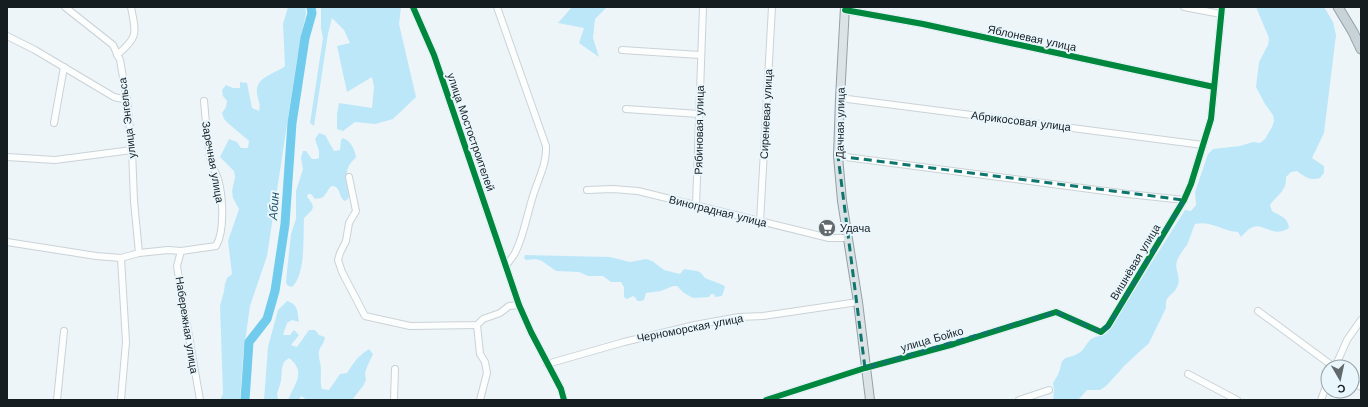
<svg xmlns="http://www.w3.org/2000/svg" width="1368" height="407" font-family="'Work Sans',sans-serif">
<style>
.green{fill:#bce7f9}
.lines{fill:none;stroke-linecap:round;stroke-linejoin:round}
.river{stroke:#70cbec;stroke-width:9}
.minor-casing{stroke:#cbd2d6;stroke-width:8}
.major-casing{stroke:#92a1a7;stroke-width:10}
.highway-casing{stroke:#92a1a7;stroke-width:11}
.minor{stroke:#fcfefe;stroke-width:6}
.major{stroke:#dce3e6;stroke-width:8}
.highway{stroke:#c7d3d7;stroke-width:9}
.cycleway-casing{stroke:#e9f7fd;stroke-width:8}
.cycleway{stroke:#00873e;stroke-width:6}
.marked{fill:none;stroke:#0f766e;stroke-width:3;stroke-dasharray:8 5;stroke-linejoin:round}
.labels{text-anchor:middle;stroke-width:4;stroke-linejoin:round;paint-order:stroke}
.street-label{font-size:11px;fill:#151d21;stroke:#e9f7fd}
.poi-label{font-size:11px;fill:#151d21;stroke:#e9f7fd;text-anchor:start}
.water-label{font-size:12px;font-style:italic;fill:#1f5165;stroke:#e9f7fd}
</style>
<rect width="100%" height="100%" fill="#eef5f8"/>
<g class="green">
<path d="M288,7H305L306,13L297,59L267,256L250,306L243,356L240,400H220L223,394L220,306L224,291L225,284L227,278L232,274L228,241L239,209L233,198L232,191L235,177L234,171L220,157L229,139L237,142L241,148H248L249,141L229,124L224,119L222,113L226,107L227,101L223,96L222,90L226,85L233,88H240V82L247,83L252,108L259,111C261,103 258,101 257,93C255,77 275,74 285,66L283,24Z"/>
<path d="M321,7H401L399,24L416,97L393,119L375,124L355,122L343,131L337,129V114L339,103L372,108L374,87L372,77L347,92L337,46L350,43L344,30L332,18L328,34L314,126L310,123L323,38L321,28Z"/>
<path d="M572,7H607L595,19L593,38L599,57L579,43L584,28L558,23Z"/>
<path d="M1256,7H1324L1333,22L1336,35L1324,133L1312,158L1324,166V173L1320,178C1310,181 1305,177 1297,171L1291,172L1286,177C1287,191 1278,194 1270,205L1272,211C1280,216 1288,217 1289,228C1272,239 1263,221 1251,228C1247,230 1244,234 1241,237L1238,232C1223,231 1209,220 1195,224C1192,231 1190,238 1187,245C1183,250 1179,255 1177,261C1174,269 1181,276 1178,285C1174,296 1164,295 1166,308L1149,343L1123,367L1119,372L1106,386L1100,390H1087L1078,400H1053L1054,390L1053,383C1055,379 1058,376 1059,372C1061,368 1060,364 1063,360C1067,356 1073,357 1077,354C1084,351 1085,345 1090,340C1094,336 1102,336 1107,333L1185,210L1191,211L1196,205L1195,192L1208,154L1213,149L1240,146L1253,142L1260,143L1265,139L1272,127L1274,121L1273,115L1265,104L1256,87L1259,62L1268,45L1269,38Z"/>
<path d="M319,133L325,135L334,151L340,150L341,140L343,138C351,141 355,150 356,157L349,165L347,171L349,196L348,199L345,201C339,198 341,191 336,187C329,183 328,193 324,196C322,199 318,198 315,199L311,194H308L307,197C317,208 313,209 304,218C303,237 306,274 292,287C288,286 286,285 286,281L291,234L296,219V191L303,169L301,158L303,151H306L312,159H316L319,158V151L315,139Z"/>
<path d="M525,255L610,257L630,262L646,259L652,261L664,270L680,274L684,269L697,271L701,273L705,278L723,285L725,287L722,296L715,297L714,294H711L709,297L693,298L684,293L677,286H673L661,291L646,293L644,300L641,301H637L636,298L633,296L627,299L624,297V287L621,282H611L603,276H588L579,272L556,271L542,261L536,259L526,260L524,258Z"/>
<path d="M287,301C299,305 297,311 299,322L292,320L287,323L283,335H290L294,330L299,335L291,345L297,347L309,330H315L319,335L325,337C324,344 321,345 319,351C318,357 321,363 321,370C321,376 320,382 322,389L329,390L340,374L347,373C355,361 357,357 369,349L373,354L367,367L365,373L366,380L363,386L352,400H307L301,396L299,400H288C294,385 307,372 289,358L284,362L282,368L281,381L277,394L278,400H264L268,347L278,310Z"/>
</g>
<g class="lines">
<path class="river" d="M245,400L249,342L267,319L275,291L285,224L292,123L305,38L312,13L311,7"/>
<defs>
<g id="minor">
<path d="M65,7L113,45L120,60L127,100L132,150L134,201L139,253"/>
<path d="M413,7L434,55L519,305L531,332L561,389L564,400"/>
<path d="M497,7L546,146C547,164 538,179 533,196C527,214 524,236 515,253C513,257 509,261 506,266"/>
<path d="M1184,7L1221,14"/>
<path d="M845,10L923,24L1214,87"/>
<path d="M7,36L35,50L114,97L127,100"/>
<path d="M622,50L700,55"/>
<path d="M117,55C139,36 136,34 131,7"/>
<path d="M840,98L1203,145"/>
<path d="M626,109L699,114"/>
<path d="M54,123L64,67"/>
<path d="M838,156L1128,194L1184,200"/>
<path d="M7,157L55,160L132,150"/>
<path d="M349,177L356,211L349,223L346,241L340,253L338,260L342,272L365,316L410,326L477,325L483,319L500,313L509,306L519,305"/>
<path d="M587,190L613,189L638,191L829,238H847"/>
<path d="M696,205L703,7"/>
<path d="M760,222L772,7"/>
<path d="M7,242L96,256L121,258L139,253L168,250L181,251L216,246C225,231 223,196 218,179C216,173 213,168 211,162C207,142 206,121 204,101"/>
<path d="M181,251L177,266L180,285L200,400"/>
<path d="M1258,311L1334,367"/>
<path d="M477,325L480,354L485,362L487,373L480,400"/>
<path d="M547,364L624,342L695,325L739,317L763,316L858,302"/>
<path d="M1335,367L1347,340L1361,320"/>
<path d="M1188,374L1237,400"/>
<path d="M1352,382L1361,387"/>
<path d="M57,400L64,331"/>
<path d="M121,400L126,342L121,258"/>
<path d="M394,400L395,369"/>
<path d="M766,400L865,368L954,344L1056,312L1101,332L1108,326L1184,200L1191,184L1211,119L1222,7"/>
<path d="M1019,400L1049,390"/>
<path d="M1321,400L1328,381"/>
</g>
<path id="major" d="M845,7L840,98L838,156L842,201L858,302L870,400"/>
<path id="highway" d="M1338,7L1353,32L1361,49"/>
</defs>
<use href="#minor" class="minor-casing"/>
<use href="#major" class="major-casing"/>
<use href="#highway" class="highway-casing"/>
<use href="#minor" class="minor"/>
<use href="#major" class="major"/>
<use href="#highway" class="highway"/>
<defs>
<g id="cycleway">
<path d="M413,7L434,55L519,305L531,332L561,389L564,400"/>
<path d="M845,10L923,24L1214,87"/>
<path d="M766,400L865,368L954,344L1056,312L1101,332L1108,326L1184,200L1191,184L1211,119L1222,7"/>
</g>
</defs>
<use href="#cycleway" class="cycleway-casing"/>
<use href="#cycleway" class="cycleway"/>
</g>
<path class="marked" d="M838,156L1184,200L1108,326L1101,332L1056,312L865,368Z"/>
<defs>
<symbol id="supermarket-disc" viewBox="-11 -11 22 22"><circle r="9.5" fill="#61696c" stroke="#e9f7fd"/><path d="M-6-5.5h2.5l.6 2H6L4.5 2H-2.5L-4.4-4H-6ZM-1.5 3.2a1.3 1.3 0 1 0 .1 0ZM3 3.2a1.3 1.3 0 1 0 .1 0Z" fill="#fff"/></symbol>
</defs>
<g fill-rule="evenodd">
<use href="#supermarket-disc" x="817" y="218" width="20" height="20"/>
</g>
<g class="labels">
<g class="street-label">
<text transform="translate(1032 38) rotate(12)" y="4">Яблоневая улица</text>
<text transform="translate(766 114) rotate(-87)" y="4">Сиреневая улица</text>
<text transform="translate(127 118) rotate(-97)" y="4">улица Энгельса</text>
<text transform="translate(1021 121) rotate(7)" y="4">Абрикосовая улица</text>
<text transform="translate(840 123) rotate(-89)" y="4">Дачная улица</text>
<text transform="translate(699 130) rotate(-89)" y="4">Рябиновая улица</text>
<text transform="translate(471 132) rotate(71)" y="4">улица Мостостроителей</text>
<text transform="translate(213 162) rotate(80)" y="4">Заречная улица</text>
<text transform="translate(718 211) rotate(14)" y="4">Виноградная улица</text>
<text transform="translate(1135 262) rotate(-59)" y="4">Вишнёвая улица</text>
<text transform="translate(187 325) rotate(81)" y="4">Набережная улица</text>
<text transform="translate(690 328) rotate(-11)" y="4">Черноморская улица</text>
<text transform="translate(932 339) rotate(-16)" y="4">улица Бойко</text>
</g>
<g class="poi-label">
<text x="840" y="232">Удача</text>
</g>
<g class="water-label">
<text transform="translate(274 206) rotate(-86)" y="4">Абин</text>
</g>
</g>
<rect width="1368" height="407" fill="none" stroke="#151d21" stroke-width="16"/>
<g transform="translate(1340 379) rotate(171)"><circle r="19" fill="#e9f7fd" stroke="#94a0a5"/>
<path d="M0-3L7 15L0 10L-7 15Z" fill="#61696c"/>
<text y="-6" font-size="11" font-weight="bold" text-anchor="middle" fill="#151d21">С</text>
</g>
</svg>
